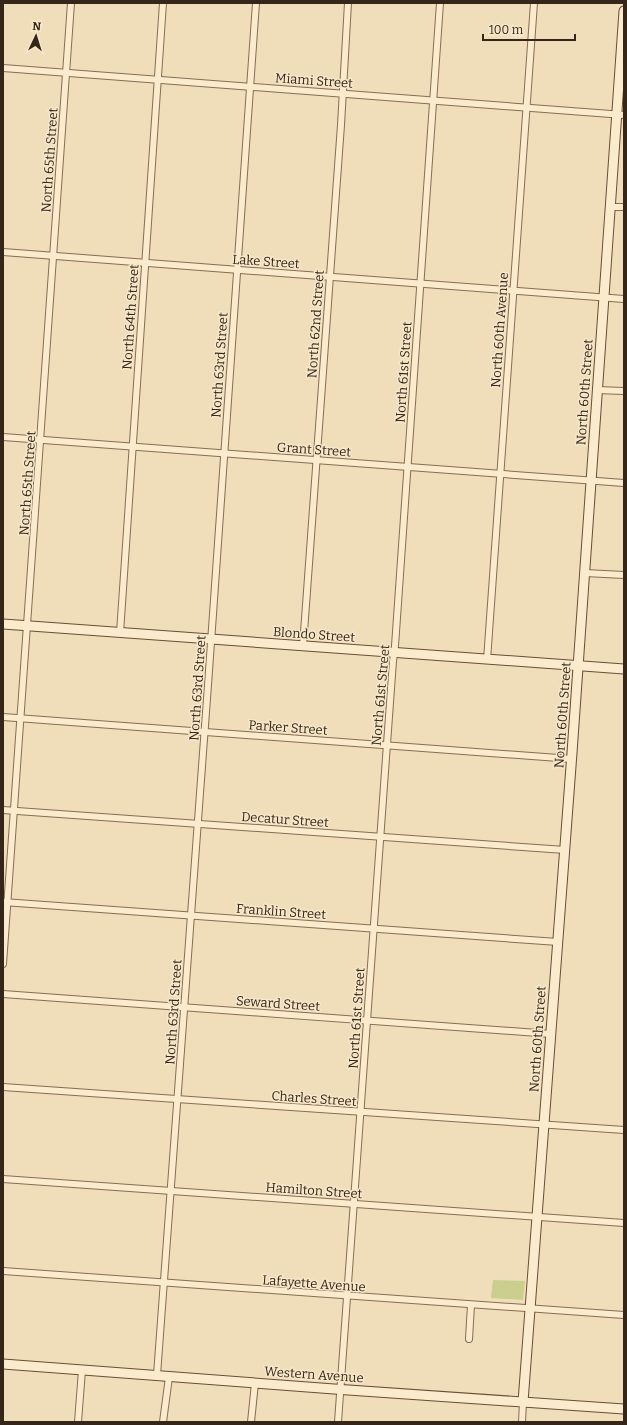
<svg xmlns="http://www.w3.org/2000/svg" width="627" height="1425" font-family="Bitter,serif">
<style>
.green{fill:#cbcf8e}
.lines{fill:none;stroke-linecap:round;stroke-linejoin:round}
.street-casing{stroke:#886c53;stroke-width:8}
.secondary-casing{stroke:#694d37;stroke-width:11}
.street{stroke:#fbebcd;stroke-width:6}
.secondary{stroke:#fbebcd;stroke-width:9}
.labels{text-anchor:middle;stroke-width:3;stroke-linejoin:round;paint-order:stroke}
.street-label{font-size:13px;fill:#36261a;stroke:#f7e8ca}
</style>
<rect width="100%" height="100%" fill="#f0ddba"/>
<path class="green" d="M493,1280L525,1281L523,1300L491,1298Z"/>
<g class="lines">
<defs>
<g id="street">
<path d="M3,68L624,115"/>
<path d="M610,207H624"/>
<path d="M3,252L624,299"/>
<path d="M597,390L624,391"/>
<path d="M3,437L624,483"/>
<path d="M585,573L624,575"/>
<path d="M120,633L163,3"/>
<path d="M303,646L341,125L348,3"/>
<path d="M487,660L534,3"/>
<path d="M3,717L572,759"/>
<path d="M3,810L565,850"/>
<path d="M3,902L558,942"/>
<path d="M3,964L71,3"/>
<path d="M3,994L551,1034"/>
<path d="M3,1087L624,1130"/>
<path d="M3,1179L624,1223"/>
<path d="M3,1271L624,1315"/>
<path d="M469,1339L471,1305"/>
<path d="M157,1375L208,685L256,3"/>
<path d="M78,1422L82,1370"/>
<path d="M163,1422L169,1377"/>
<path d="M251,1422L255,1383"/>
<path d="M338,1422L393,661L395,646L440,3"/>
<path d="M522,1422L523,1402"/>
</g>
<g id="secondary">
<path d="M3,624L624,669"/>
<path d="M3,1364L334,1389L624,1409"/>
<path d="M523,1402L572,753L624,11"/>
</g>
</defs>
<use href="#street" class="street-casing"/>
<use href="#secondary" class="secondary-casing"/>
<use href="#street" class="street"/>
<use href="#secondary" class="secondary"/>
</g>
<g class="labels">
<g class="street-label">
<text transform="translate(314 80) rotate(4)" y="5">Miami Street</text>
<text transform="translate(49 160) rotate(-86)" y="5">North 65th Street</text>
<text transform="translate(266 261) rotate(4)" y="5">Lake Street</text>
<text transform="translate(130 317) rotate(-86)" y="5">North 64th Street</text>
<text transform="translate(315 324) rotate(-86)" y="5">North 62nd Street</text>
<text transform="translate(499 330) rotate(-86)" y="5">North 60th Avenue</text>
<text transform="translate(219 365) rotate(-86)" y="5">North 63rd Street</text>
<text transform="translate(403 372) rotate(-86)" y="5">North 61st Street</text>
<text transform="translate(584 392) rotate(-86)" y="5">North 60th Street</text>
<text transform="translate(314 449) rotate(4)" y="5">Grant Street</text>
<text transform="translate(27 483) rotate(-86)" y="5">North 65th Street</text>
<text transform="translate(314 634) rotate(4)" y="5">Blondo Street</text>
<text transform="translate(197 688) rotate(-86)" y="5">North 63rd Street</text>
<text transform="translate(380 695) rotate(-85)" y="5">North 61st Street</text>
<text transform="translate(562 715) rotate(-86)" y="5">North 60th Street</text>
<text transform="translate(288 727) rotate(4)" y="5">Parker Street</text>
<text transform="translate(285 819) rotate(4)" y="5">Decatur Street</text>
<text transform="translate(281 911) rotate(4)" y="5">Franklin Street</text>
<text transform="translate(278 1003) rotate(4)" y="5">Seward Street</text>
<text transform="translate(173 1012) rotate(-86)" y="5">North 63rd Street</text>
<text transform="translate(356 1018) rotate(-86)" y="5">North 61st Street</text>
<text transform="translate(537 1039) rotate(-86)" y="5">North 60th Street</text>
<text transform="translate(314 1098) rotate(4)" y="5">Charles Street</text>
<text transform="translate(314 1190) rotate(4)" y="5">Hamilton Street</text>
<text transform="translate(314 1283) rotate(4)" y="5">Lafayette Avenue</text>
<text transform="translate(314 1374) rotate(4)" y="5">Western Avenue</text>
</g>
</g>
<rect width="627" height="1425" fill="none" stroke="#36261a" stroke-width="8"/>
<g transform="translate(36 36) rotate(4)" stroke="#f7e8ca" stroke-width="3" paint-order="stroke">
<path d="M0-3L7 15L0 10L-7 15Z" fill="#36261a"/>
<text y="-6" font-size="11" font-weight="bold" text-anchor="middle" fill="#36261a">N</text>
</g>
<path d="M483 34v6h92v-6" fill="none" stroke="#36261a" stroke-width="2"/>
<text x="489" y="34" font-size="12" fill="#36261a" stroke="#f7e8ca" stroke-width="3" paint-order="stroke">100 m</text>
</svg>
